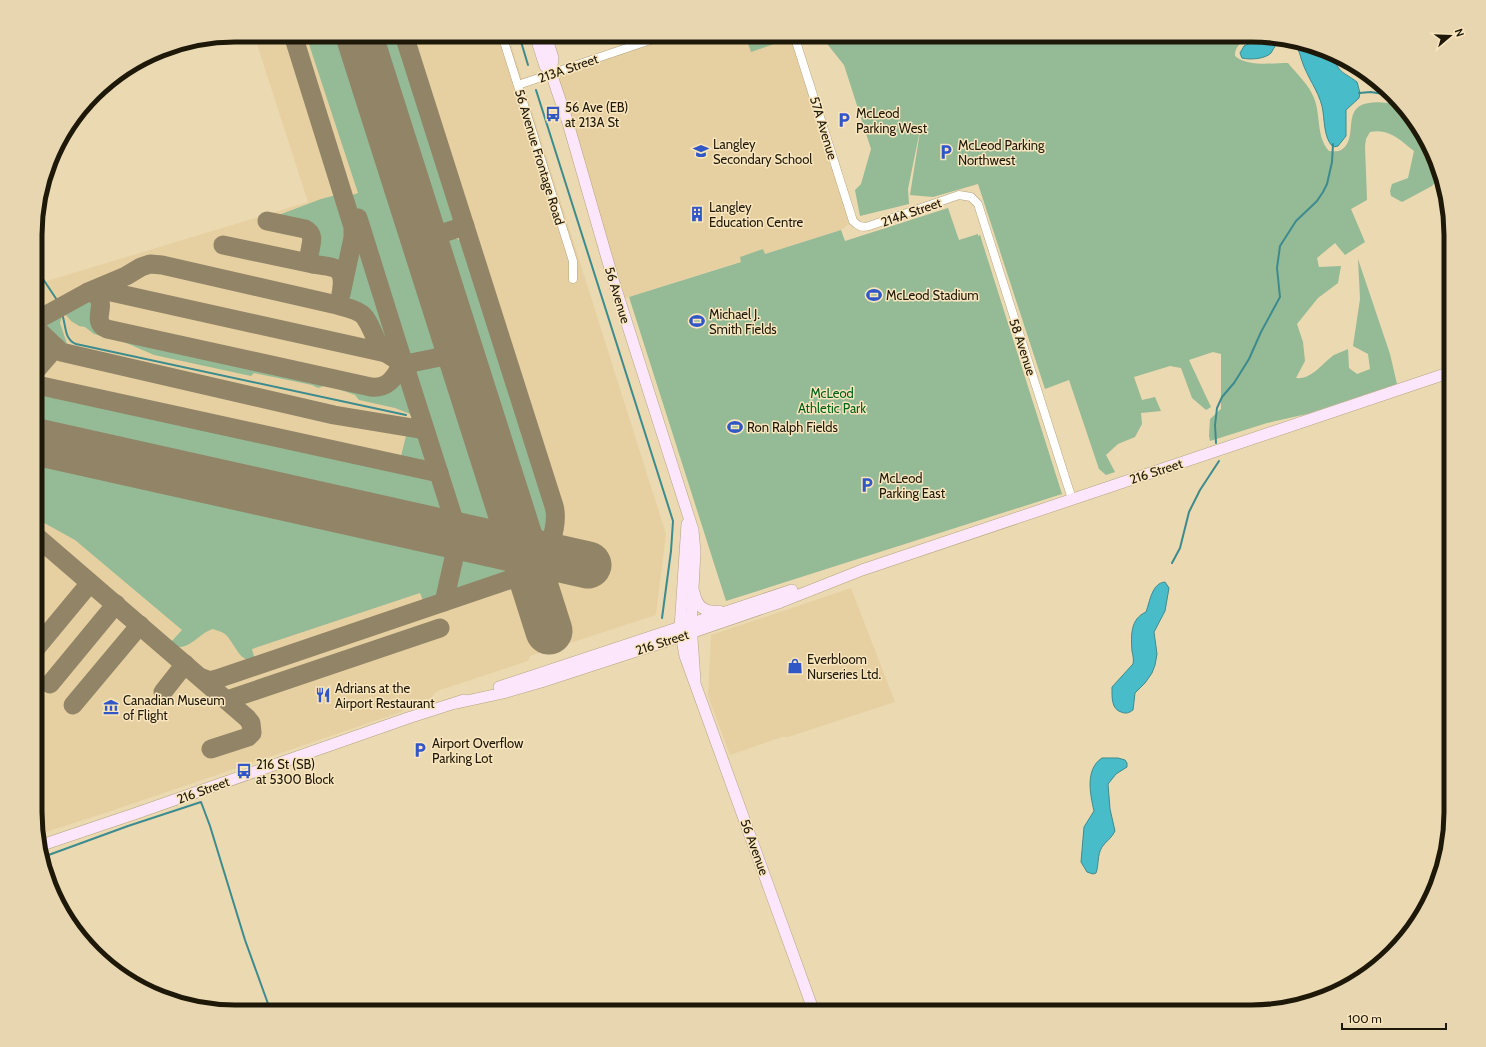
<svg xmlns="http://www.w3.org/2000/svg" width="1486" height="1047" font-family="Cabin,sans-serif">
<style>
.built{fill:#e6d0a1}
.green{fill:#95ba96}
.water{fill:#49bcc9;stroke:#3c8b8f}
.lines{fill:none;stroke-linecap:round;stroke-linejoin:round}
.stream{stroke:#3c8b8f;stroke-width:2}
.taxiway{stroke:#918467;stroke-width:19}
.runway{stroke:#918467;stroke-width:47}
.minor-casing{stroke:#b5a47e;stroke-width:9}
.secondary-casing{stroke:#b5a47e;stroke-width:12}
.minor{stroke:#fff;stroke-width:8}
.secondary{stroke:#fbe6fb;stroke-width:11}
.labels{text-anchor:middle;stroke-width:3;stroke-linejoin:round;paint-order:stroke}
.street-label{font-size:13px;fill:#1e1809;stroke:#f9e6be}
.poi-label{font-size:13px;fill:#1e1809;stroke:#f9e6be;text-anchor:start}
.park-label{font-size:13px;fill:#00621a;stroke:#f9e6be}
.rim{fill:none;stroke:#1e1809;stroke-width:5}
</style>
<rect width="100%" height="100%" fill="#ebd9b1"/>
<g class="built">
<path d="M254,35H508L666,534L656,615L530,656L528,661L440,690L436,692L431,698L410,705L401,712L111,811L37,835V284L308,202Z"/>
<path d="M675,35H794L853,221L841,230L619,300L548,75Z"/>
<path d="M851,588L895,702L788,737H782L730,755L708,696L711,635Z"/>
</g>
<g class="green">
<path d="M306,35H347L446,348L444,351L412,358L389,348L381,340L368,311L365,309L346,303L344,298L357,232L347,197L358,193Z"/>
<path d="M372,35H400L457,214L450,227L444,229L432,225Z"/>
<path d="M765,35H771L774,44L751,52L747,41Z"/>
<path d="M820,35H1253C1244,41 1235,44 1235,56C1248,67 1272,63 1288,63C1297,74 1309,85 1314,98C1321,115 1316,137 1329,151C1333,151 1338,152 1341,150C1360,139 1340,107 1369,103C1377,101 1388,103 1397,104L1424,135L1441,175L1432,186L1402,202L1391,196L1390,191L1392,184L1408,178L1414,151C1400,140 1389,128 1370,132L1366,139L1365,146L1367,200L1351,209L1365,242L1345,255L1335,243L1317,258L1319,267L1341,266L1338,283L1318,298L1297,324L1303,342L1305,361L1296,378C1312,380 1322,363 1334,355C1338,353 1344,351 1348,349L1349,368L1357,374L1370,369L1368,354L1353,346L1360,299L1358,259L1390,354L1397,384L1307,414L1267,423L1210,441L1209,436L1210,419L1221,409V354L1213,352L1189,360L1211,407L1206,410L1192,398L1181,368L1170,366L1134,377L1142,400L1155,397L1161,411L1141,413L1142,424L1135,437L1118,444L1106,455L1115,472L1106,475L1099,469L1069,380L1045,389L978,184L933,197L910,195L921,125L908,189L909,204L860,216L855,190L861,184L871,149L844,65Z"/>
<path d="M340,194L351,233L344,265L312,259L316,237L312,226L302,221L276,216L321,199Z"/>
<path d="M948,208L959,240L978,234V236L980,235L1062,494L726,601L629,297L741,262L740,257L763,249L765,254L841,230L845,241Z"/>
<path d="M454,237L466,244L553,515L546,537L542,543L533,541L441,250L447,239Z"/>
<path d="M88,297L92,298L98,304C99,316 94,321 104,330L374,389L388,387L400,373L403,372L418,417L395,408L359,400L355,395L327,385L318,388L312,385L254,373L251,376L154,355L124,342L94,334L85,327L79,326L71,321L66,315L62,316L60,323L67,344L56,343L41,323L50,317Z"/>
<path d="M37,334L45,341V350L37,360Z"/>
<path d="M447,360L451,362L505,534L460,524L412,370L415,366Z"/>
<path d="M37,387L436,476L450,522L37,430Z"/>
<path d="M407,432L423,434L430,458L429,462L420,466L400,460Z"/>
<path d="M37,454L452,546L441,597L424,603L420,593L252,649L255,660C241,664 235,645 227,636C224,632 218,631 213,629C199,633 192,648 177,647L171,642L182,630L75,540L37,519Z"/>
<path d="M462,548L514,560L516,567V572L450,594Z"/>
</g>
<g class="water">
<path d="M1265,36L1316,46L1334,55C1337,73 1344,72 1357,82L1360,93L1359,98L1346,110V136L1338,146L1333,147C1323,137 1325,119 1322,106C1318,90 1307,77 1302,61C1300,56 1299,48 1294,44C1289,40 1282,42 1277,44C1274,47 1273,50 1271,53C1265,59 1250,60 1242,58L1240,53L1244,46Z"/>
<path d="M1165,582L1169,588L1165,611L1154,632L1157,654L1155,665L1152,673L1145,683L1135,693L1133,710C1129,713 1126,714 1121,712C1111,709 1112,696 1112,687L1133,664C1134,660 1133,656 1132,651C1131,636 1130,619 1146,612C1150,601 1152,583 1165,582Z"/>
<path d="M1102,758H1118L1125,760L1127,763V767L1116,774L1108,784L1110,809L1115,831C1112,838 1106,841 1102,847C1097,855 1099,865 1096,873L1093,874L1087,872L1081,862L1084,827L1094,811C1090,794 1085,769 1102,758Z"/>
</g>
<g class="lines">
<g class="stream">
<path d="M519,35L528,65"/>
<path d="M536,90L673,521L671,551L662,618"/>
<path d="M1359,93L1371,92L1389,95"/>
<path d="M37,270L57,300"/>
<path d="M63,317C66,328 65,340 76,344L406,415"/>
<path d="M1216,443L1215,425L1217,408L1222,397L1234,383L1249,359L1261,332L1280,297L1277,268L1280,246L1296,221L1317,201L1323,192L1327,184L1332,162L1333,144"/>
<path d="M1172,563L1180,548L1189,512L1200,490L1219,461"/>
<path d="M43,857L128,826L201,802L210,826L245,940L271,1012"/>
</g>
<g class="taxiway">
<path d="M293,35L353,227V238L341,294"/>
<path d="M358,218L405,368"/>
<path d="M267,221L305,229C321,237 302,255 313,264C332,268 344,264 342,288"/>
<path d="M424,239L465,226"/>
<path d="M223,245L313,264"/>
<path d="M94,290L111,292L386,353"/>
<path d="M88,292C115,298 87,321 107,329L371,387C387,389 395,378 401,365L460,353"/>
<path d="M37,320L88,292L126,276L141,267L150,264L162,265L337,305C364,312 364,312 375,337C377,341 379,347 382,350C392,359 398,357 406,370L459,536L444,602"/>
<path d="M37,329L61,352L334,415L425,430"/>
<path d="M37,369L56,347"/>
<path d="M37,385L439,473"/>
<path d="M37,537L247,718L251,723L252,733L248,737L211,749"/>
<path d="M37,647L90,583"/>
<path d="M202,678L210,681L217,679L532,572C548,563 559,523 554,506L404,35"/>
<path d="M50,684L116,604"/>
<path d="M163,692L185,664"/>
<path d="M227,700L440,628"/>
<path d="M73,705L140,625"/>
</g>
<g class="runway">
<path d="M359,35L549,631"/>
<path d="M37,442L588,565"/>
</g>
<defs>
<g id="minor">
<path d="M502,35L573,261V279"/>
<path d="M794,35L853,221C858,226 862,228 869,226L959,195L971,197L978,204L1072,499"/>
<path d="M518,85L665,35"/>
</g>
<g id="secondary">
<path d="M535,35L545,66L551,73L568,123L615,286L693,530L695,552L691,624L695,681"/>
<path d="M546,35L553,58L551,73"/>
<path d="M687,524L680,628L685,656L814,1012"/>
<path d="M694,592C697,607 705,613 719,611"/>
<path d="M499,687L792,590"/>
<path d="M457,703L503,693L541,682L664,642L781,602L862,570L1451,372"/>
<path d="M39,846L137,813L408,718L464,700"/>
</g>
</defs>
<use href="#minor" class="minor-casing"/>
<use href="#secondary" class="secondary-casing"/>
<use href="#minor" class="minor"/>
<use href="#secondary" class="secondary"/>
</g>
<defs>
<symbol id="bus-bare" viewBox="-9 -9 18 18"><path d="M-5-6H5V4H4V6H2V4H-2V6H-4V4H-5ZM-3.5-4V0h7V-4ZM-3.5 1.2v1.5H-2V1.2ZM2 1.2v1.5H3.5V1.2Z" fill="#3157c7" stroke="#f9e6be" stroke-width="2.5" paint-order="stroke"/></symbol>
<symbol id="parking-bare" viewBox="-9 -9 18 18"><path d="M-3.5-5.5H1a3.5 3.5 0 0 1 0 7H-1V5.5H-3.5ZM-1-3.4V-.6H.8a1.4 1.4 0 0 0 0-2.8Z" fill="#3157c7" stroke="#f9e6be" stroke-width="2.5" paint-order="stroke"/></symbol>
<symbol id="school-bare" viewBox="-9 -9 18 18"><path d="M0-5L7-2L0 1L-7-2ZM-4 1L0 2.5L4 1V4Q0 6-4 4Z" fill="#3157c7" stroke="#f9e6be" stroke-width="2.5" paint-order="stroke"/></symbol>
<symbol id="building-bare" viewBox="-9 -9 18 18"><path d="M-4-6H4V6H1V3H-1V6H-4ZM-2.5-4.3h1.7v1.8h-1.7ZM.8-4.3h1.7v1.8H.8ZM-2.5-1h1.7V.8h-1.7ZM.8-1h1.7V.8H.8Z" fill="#3157c7" stroke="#f9e6be" stroke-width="2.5" paint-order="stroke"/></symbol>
<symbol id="stadium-bare" viewBox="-9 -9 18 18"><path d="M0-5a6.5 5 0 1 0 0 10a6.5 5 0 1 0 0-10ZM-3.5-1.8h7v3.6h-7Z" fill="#3157c7" stroke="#f9e6be" stroke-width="2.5" paint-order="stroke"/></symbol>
<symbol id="shop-bare" viewBox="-9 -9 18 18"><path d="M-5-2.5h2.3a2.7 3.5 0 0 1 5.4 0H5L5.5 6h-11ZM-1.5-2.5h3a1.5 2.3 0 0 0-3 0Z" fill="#3157c7" stroke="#f9e6be" stroke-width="2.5" paint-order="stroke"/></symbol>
<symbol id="restaurant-bare" viewBox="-9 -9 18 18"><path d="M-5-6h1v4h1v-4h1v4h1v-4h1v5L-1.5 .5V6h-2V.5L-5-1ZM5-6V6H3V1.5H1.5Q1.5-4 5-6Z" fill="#3157c7" stroke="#f9e6be" stroke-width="2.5" paint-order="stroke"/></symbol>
<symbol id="museum-bare" viewBox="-9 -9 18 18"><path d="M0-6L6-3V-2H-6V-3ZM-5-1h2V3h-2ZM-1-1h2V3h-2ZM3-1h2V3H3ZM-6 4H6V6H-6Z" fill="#3157c7" stroke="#f9e6be" stroke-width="2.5" paint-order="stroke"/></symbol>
</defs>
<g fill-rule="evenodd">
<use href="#bus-bare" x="542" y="103" width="22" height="22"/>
<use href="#parking-bare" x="833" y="109" width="22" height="22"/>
<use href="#school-bare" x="690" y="140" width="22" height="22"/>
<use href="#parking-bare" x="935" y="141" width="22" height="22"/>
<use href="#building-bare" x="686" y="203" width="22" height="22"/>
<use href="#stadium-bare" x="863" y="284" width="22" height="22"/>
<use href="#stadium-bare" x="686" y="310" width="22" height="22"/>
<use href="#stadium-bare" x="724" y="416" width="22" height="22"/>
<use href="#parking-bare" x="856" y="474" width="22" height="22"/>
<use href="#shop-bare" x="784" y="655" width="22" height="22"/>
<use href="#restaurant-bare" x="312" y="684" width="22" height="22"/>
<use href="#museum-bare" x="100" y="696" width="22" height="22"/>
<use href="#parking-bare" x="409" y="739" width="22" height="22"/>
<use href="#bus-bare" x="233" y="760" width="22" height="22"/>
</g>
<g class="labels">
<g class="street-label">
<text transform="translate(568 68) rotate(-19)" y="5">213A Street</text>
<text transform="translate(824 128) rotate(73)" y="5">57A Avenue</text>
<text transform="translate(540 157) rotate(73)" y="5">56 Avenue Frontage Road</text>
<text transform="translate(911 212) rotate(-19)" y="5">214A Street</text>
<text transform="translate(618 295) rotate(73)" y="5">56 Avenue</text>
<text transform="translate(1023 347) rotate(72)" y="5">58 Avenue</text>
<text transform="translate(1156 471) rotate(-18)" y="5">216 Street</text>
<text transform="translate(662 642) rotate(-18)" y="5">216 Street</text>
<text transform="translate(203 790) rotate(-20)" y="5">216 Street</text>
<text transform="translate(755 847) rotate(70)" y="5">56 Avenue</text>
</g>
<g class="poi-label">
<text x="565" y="112">56 Ave (EB)<tspan x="565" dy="15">at 213A St</tspan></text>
<text x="856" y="118">McLeod<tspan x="856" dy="15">Parking West</tspan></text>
<text x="713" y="149">Langley<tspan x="713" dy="15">Secondary School</tspan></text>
<text x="958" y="150">McLeod Parking<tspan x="958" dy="15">Northwest</tspan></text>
<text x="709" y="212">Langley<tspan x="709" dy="15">Education Centre</tspan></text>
<text x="886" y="300">McLeod Stadium</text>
<text x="709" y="319">Michael J.<tspan x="709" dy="15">Smith Fields</tspan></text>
<text x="747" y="432">Ron Ralph Fields</text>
<text x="879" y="483">McLeod<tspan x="879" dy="15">Parking East</tspan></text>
<text x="807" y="664">Everbloom<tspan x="807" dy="15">Nurseries Ltd.</tspan></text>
<text x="335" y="693">Adrians at the<tspan x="335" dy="15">Airport Restaurant</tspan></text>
<text x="123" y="705">Canadian Museum<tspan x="123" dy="15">of Flight</tspan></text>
<text x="432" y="748">Airport Overflow<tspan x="432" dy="15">Parking Lot</tspan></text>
<text x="256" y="769">216 St (SB)<tspan x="256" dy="15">at 5300 Block</tspan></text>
</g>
<g class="park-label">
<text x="832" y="398">McLeod<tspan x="832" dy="15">Athletic Park</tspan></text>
</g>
</g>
<path d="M0 0H1486V1047H0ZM235 42H1251A193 193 0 0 1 1444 235V812A193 193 0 0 1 1251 1005H235A193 193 0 0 1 42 812V235A193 193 0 0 1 235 42Z" fill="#e7d6b0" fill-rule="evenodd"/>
<path class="rim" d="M235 42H1251A193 193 0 0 1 1444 235V812A193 193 0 0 1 1251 1005H235A193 193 0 0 1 42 812V235A193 193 0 0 1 235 42Z"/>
<g transform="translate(1450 36) rotate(71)" stroke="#f9e6be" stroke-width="3" paint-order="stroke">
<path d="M0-3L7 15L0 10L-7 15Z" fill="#1e1809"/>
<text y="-6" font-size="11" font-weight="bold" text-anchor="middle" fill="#1e1809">N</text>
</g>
<path d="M1342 1023v6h104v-6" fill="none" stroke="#1e1809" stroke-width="2"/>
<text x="1348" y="1023" font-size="12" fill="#1e1809" stroke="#f9e6be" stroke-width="3" paint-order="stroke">100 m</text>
</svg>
